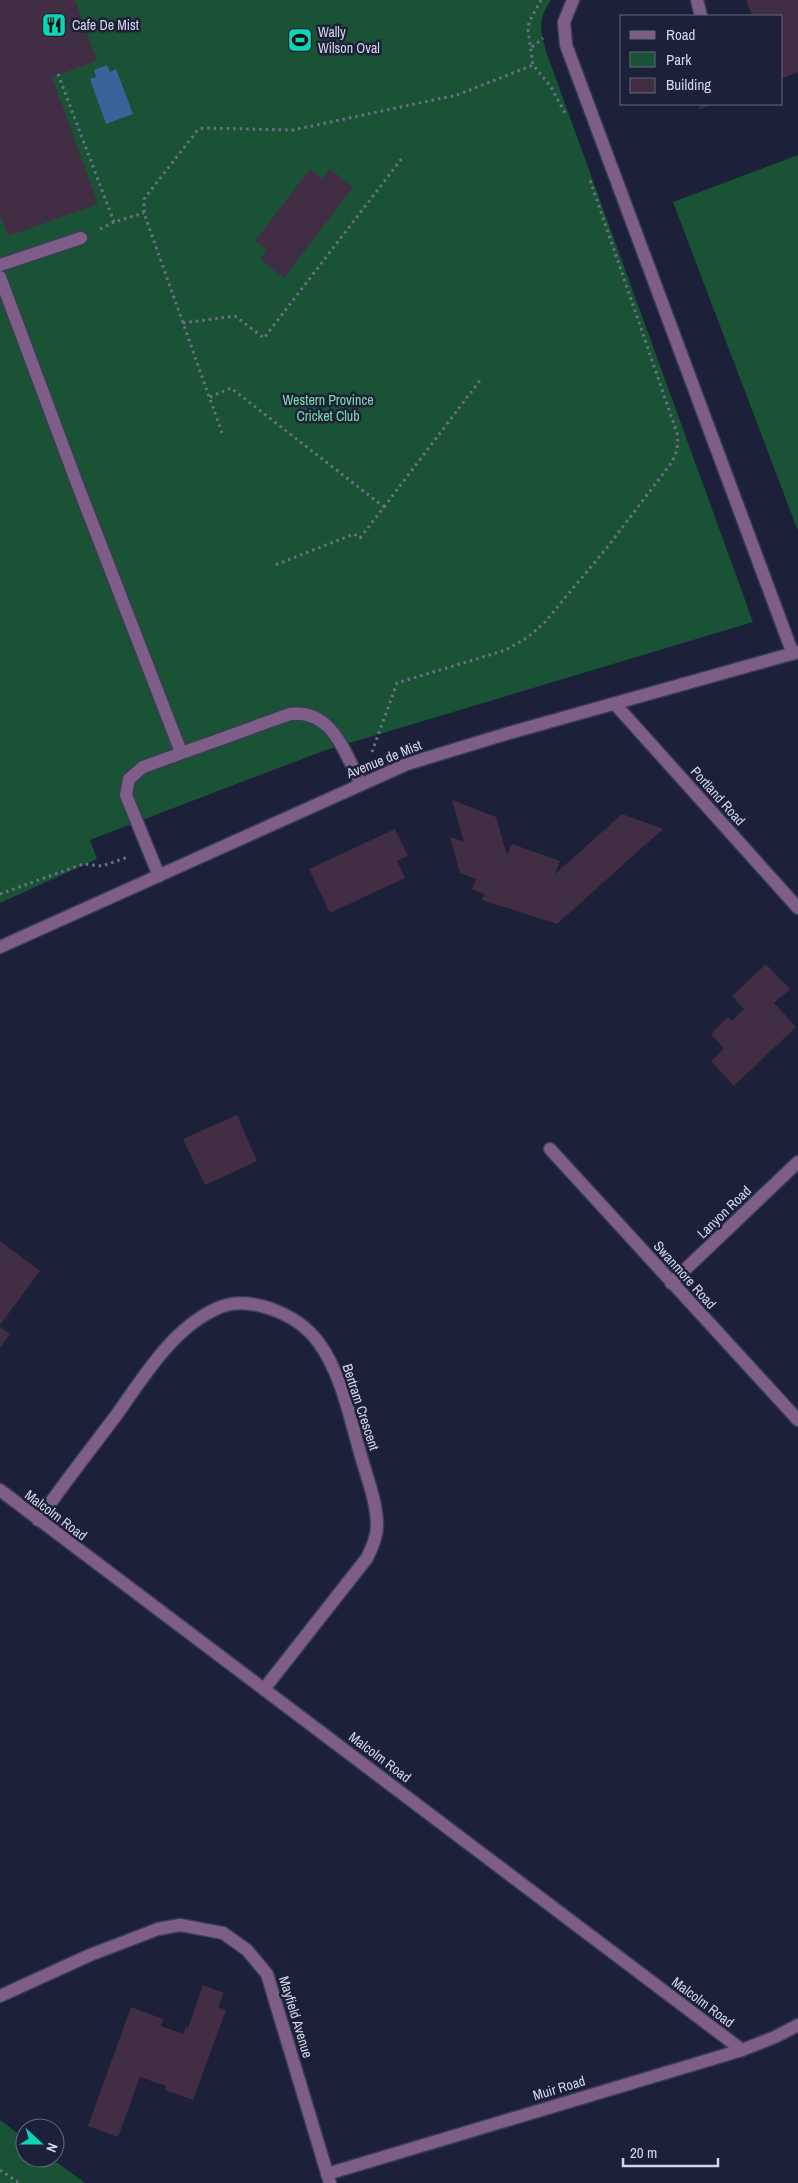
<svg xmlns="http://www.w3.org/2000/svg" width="798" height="2183" font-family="'Archivo Narrow',sans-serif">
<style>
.green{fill:#195234}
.water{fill:#39639a}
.building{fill:#412d44}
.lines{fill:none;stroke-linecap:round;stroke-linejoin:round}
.minor-casing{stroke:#393d55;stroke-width:15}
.path{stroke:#6c7086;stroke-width:3;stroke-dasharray:2.5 4;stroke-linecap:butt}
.minor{stroke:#7e5e86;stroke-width:12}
.labels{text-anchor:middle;stroke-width:5;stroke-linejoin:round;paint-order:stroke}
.poi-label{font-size:14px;fill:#d2d6e7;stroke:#1c2039;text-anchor:start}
.park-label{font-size:14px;fill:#78e0a4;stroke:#1c2039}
.street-label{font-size:14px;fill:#d2d6e7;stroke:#1c2039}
</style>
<rect width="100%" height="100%" fill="#1c2039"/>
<g class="green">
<path d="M0,0H551C537,20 540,32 547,54L753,622L323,751L90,840L97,859L0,903Z"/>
<path d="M798,155V531L673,202Z"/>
<path d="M0,2120L25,2139V2158H51L85,2183H0Z"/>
</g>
<path class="water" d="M107,65L110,72L116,69L133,114L106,124L90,79L96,77L94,70Z"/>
<g class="building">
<path d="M0,0H75L97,61L52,77L98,204L8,236L0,215Z"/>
<path d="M746,0H798V72L782,78V16H752Z"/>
<path d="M698,104H714L700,109Z"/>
<path d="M310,169L323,179L330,169L353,187L284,278L260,259L267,250L255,241Z"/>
<path d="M452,800L496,817L507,855L512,844L560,861L555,874L622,814L663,829L557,924L482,900L485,894L472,889L476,879L460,873L450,837L464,842Z"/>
<path d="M395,829L408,856L397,861L405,878L330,913L309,869Z"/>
<path d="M766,964L790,989L774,1003L796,1027L734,1086L711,1061L724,1049L711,1034L728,1017L732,1021L744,1009L732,996Z"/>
<path d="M237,1115L257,1161L205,1185L183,1139Z"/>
<path d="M0,1241L40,1271L0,1325Z"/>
<path d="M0,1327L10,1334L0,1348Z"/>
<path d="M203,1985L224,1993L218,2007L226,2010L193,2100L165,2090L166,2086L140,2077L118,2137L88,2126L131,2007L163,2019L161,2026L183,2034L186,2027L188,2028Z"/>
</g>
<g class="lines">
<defs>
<g id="minor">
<path d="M573,0L564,22L566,45L793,654"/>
<path d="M697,0L701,16"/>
<path d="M0,265L81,238"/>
<path d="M0,277L78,486L181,752"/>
<path d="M615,704L798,908"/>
<path d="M159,876L126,795L129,779L143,767L290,714C333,709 345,754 361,784"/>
<path d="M0,947L407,764L509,733L798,652"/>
<path d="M550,1149L798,1420"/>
<path d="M671,1283L798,1162"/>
<path d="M0,1490L742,2050"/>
<path d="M38,1520C63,1485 89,1451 115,1417C143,1378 172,1328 218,1308C251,1294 299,1315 319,1343C342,1375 350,1419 361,1456C367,1478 377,1502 377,1526C377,1537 372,1548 367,1558L264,1689"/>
<path d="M0,1996L90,1955L158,1929L180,1925L223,1933L247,1950L267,1974L330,2183"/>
<path d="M327,2174L742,2050L775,2037L798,2025"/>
</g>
</defs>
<use href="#minor" class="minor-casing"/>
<g class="path">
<path d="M541,0L529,22L528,30L533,65L551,87L565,113"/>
<path d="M532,47L543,38"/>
<path d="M58,74L114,222"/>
<path d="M100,229L114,222L144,213"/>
<path d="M183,323L235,316L264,338L403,157"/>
<path d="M210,397L231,388L384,507L360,538L354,534L275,565"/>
<path d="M222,433L144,213V199L197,131L203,128L293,130L457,95L533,65"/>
<path d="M384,507L481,379"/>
<path d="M372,752L397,683L506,650L528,637L545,622L609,545L672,462L677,450L678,436L590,180"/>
<path d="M0,894L83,864L102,866L128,857"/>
<path d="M0,2170L19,2183"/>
</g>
<use href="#minor" class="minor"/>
</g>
<defs>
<symbol id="restaurant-square" viewBox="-11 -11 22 22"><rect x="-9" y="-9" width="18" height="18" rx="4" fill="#0cd5b5" stroke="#1c2039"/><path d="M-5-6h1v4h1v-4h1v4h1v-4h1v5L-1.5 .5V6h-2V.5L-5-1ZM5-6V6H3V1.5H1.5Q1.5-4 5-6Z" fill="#111"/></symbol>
<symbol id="stadium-square" viewBox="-11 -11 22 22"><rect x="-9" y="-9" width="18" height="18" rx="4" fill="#0cd5b5" stroke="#1c2039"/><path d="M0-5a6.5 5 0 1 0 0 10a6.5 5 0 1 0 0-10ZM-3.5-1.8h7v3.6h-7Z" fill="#111"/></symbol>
</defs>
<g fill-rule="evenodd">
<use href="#restaurant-square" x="40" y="11" width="28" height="28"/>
<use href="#stadium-square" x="286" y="26" width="28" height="28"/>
</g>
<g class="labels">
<g class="poi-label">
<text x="72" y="30">Cafe De Mist</text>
<text x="318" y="37">Wally<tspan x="318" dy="16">Wilson Oval</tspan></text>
</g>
<g class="park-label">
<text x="328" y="405">Western Province<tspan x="328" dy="16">Cricket Club</tspan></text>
</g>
<g class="street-label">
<text transform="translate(384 759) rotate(-22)" y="5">Avenue de Mist</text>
<text transform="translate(718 796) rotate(48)" y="5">Portland Road</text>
<text transform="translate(724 1212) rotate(-44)" y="5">Lanyon Road</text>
<text transform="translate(685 1275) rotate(48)" y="5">Swanmore Road</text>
<text transform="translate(361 1407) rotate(72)" y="5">Bertram Crescent</text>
<text transform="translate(56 1515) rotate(37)" y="5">Malcolm Road</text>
<text transform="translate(380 1757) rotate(37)" y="5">Malcolm Road</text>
<text transform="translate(703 2002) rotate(37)" y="5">Malcolm Road</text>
<text transform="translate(296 2017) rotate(73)" y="5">Mayfield Avenue</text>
<text transform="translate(559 2088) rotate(-17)" y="5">Muir Road</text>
</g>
</g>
<rect x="620" y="15" width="162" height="90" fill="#1c2039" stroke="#65697f"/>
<rect x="630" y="31" width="25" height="8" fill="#7e5e86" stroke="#65697f"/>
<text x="666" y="40" font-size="15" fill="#d2d6e7">Road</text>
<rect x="630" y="52" width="25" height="15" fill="#195234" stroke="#65697f"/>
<text x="666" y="65" font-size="15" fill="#d2d6e7">Park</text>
<rect x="630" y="78" width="25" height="15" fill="#412d44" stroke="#65697f"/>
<text x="666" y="90" font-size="15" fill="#d2d6e7">Building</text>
<g transform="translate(40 2143) rotate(111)"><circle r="24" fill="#1c2039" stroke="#65697f"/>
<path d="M0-4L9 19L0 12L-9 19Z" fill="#0cd5b5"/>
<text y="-8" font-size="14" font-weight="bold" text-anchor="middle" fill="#d2d6e7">N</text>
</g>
<path d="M623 2158v8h95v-8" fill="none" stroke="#d2d6e7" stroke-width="2.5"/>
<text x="630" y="2158" font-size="15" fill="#d2d6e7" stroke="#1c2039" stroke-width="4" paint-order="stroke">20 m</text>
</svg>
